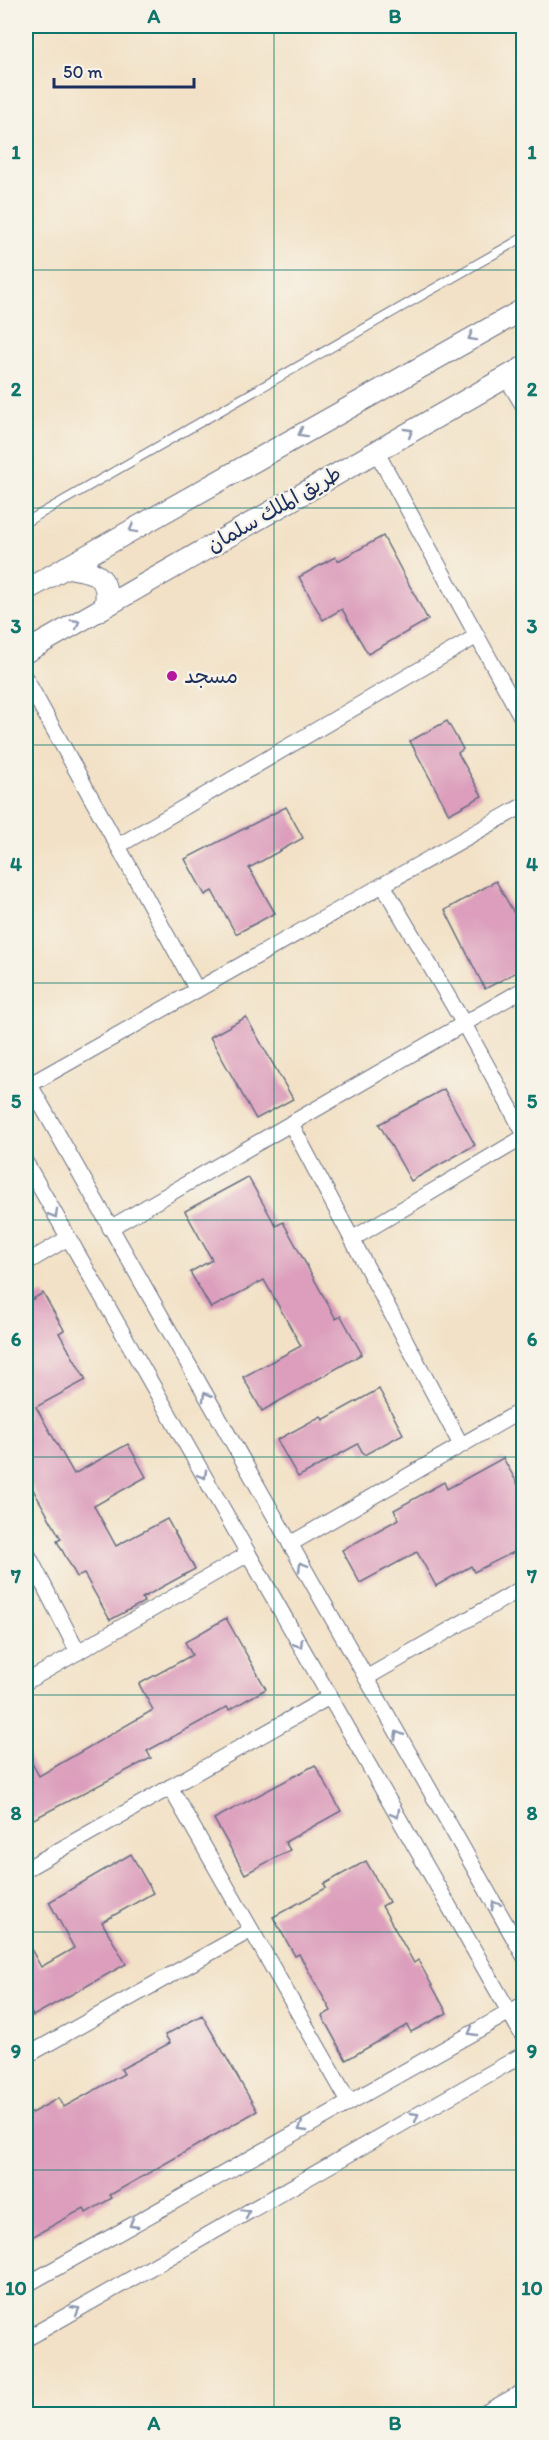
<svg xmlns="http://www.w3.org/2000/svg" width="549" height="2440" font-family="Itim,'Playpen Sans Arabic',sans-serif">
<style>
.building{fill:#dc9ebc}
.lines{fill:none;stroke-linecap:round;stroke-linejoin:round}
.lane-casing{stroke:#666d82;stroke-width:10}
.street-casing{stroke:#666d82;stroke-width:17}
.secondary-casing{stroke:#666d82;stroke-width:23}
.lane{stroke:#fff;stroke-width:8}
.street{stroke:#fff;stroke-width:15}
.secondary{stroke:#fff;stroke-width:21}
.oneway{stroke:#8d97ae}
.grid{fill:none;stroke:#0f766e;stroke-width:1.5;stroke-opacity:0.55}
.poi-dot{fill:#b5179e;stroke:#f7f3e8;stroke-width:2}
.labels{text-anchor:middle;stroke-width:5;stroke-linejoin:round;paint-order:stroke}
.street-label{font-size:21px;fill:#1b2f5e;stroke:#f7f3e8}
.poi-label{font-size:21px;fill:#1b2f5e;stroke:#f7f3e8;text-anchor:start}
.neatline{fill:none;stroke:#0f766e;stroke-width:2}
.grid-label{font-size:20px;text-anchor:middle;font-weight:bold;fill:#0f766e}
</style>
<rect width="100%" height="100%" fill="#f7f3e8"/>
<filter id="ink" filterUnits="userSpaceOnUse"><feTurbulence type="fractalNoise" baseFrequency=".0167" numOctaves="2"/><feDisplacementMap in="SourceGraphic" scale="12" xChannelSelector="R" yChannelSelector="G"/><feConvolveMatrix kernelMatrix="1 2 1 2 8 2 1 2 1" color-interpolation-filters="sRGB"/></filter>
<filter id="wash" filterUnits="userSpaceOnUse"><feTurbulence type="fractalNoise" baseFrequency=".008" numOctaves="4" result="noise"/><feDisplacementMap in="SourceGraphic" scale="24" xChannelSelector="R" yChannelSelector="G"/><feGaussianBlur stdDeviation="1.35" result="paint"/><feColorMatrix in="noise" values="0 0 0 0 0 0 0 0 0 0 0 0 0 0 0 0 0 1.4 0 .05"/><feComposite in="paint" operator="in"/></filter>
<g filter="url(#wash)">
<rect width="100%" height="100%" fill="#f2e1c6"/>
<g id="blocks">
<g class="building">
<path d="M383,536L428,620L368,654L342,609L323,620L299,577L335,557L338,561Z"/>
<path d="M447,721L463,749L458,753L482,796L449,814L410,741Z"/>
<path d="M286,807L303,838L249,868L275,913L236,934L212,891L205,895L185,859Z"/>
<path d="M496,881L519,922L524,919V968L485,989L445,910Z"/>
<path d="M246,1017L293,1099L256,1119L210,1037Z"/>
<path d="M444,1089L475,1145L411,1181L379,1124Z"/>
<path d="M248,1177L276,1226L283,1222L336,1319L341,1316L362,1354L262,1411L243,1377L301,1346L264,1280L211,1308L190,1272L212,1260L185,1211Z"/>
<path d="M43,1293L64,1330L59,1333L86,1380L36,1407L74,1474L128,1444L146,1477L94,1506L116,1546L167,1519L195,1569L142,1598L144,1602L110,1620L84,1574L77,1577L57,1541L61,1539L26,1477V1303Z"/>
<path d="M379,1389L403,1434L364,1455L358,1444L298,1477L277,1440L321,1416L323,1420Z"/>
<path d="M503,1458L524,1495V1547L474,1572L471,1566L436,1586L417,1552L360,1583L342,1550L399,1519L394,1510L444,1482L447,1489Z"/>
<path d="M226,1618L266,1689L229,1710L227,1707L147,1751L151,1758L26,1823V1752L39,1776L153,1710L139,1684L192,1655L185,1642Z"/>
<path d="M315,1765L341,1811L285,1842L290,1850L245,1874L214,1819Z"/>
<path d="M131,1854L153,1893L102,1922L126,1964L33,2016L26,2003V1940L41,1967L74,1948L49,1902Z"/>
<path d="M366,1861L389,1902L382,1906L414,1963L418,1960L447,2013L411,2032L407,2025L346,2060L322,2016L331,2011L299,1954L295,1956L273,1917L326,1888L324,1884Z"/>
<path d="M202,2015L257,2111L110,2195L112,2198L86,2213L84,2208L32,2237L26,2226V2116L59,2098L64,2107L124,2074L121,2069L170,2043L165,2035Z"/>
</g>
</g>
</g>
<g filter="url(#ink)">
<use href="#blocks" fill-opacity="0" stroke="#666d82" stroke-width="1.5"/>
<g class="lines">
<defs>
<path id="lane" d="M26,522L524,237"/>
<g id="street">
<path d="M506,377L524,407"/>
<path d="M376,451L524,722"/>
<path d="M26,679L197,990"/>
<path d="M118,846L477,636"/>
<path d="M383,885L464,1024L524,1133"/>
<path d="M26,1078L524,1956"/>
<path d="M29,1085L524,805"/>
<path d="M291,1124L461,1445"/>
<path d="M26,1163L524,2038"/>
<path d="M110,1228L524,989"/>
<path d="M352,1239L524,1137"/>
<path d="M26,1263L68,1238"/>
<path d="M290,1544L524,1409"/>
<path d="M26,1551L78,1652"/>
<path d="M366,1678L524,1587"/>
<path d="M26,1682L248,1554"/>
<path d="M170,1787L349,2102"/>
<path d="M26,1869L329,1697"/>
<path d="M26,2056L251,1930"/>
<path d="M26,2285L524,2004"/>
<path d="M26,2339L524,2054"/>
<path d="M483,2414L524,2391"/>
</g>
<g id="secondary">
<path d="M66,567C93,571 111,574 105,606"/>
<path d="M26,590L524,309"/>
<path d="M26,652L524,367"/>
</g>
</defs>
<use href="#lane" class="lane-casing"/>
<use href="#street" class="street-casing"/>
<use href="#secondary" class="secondary-casing"/>
<use href="#lane" class="lane"/>
<use href="#street" class="street"/>
<use href="#secondary" class="secondary"/>
</g>
<defs><path id="oneway-chevron" d="M-2-3.5L2.5 0L-2 3.5" fill="none" stroke-width="1.6" stroke-linecap="round" stroke-linejoin="round" transform="scale(1.5)"/></defs>
<g class="oneway">
<use href="#oneway-chevron" transform="translate(472 337) rotate(151)"/>
<use href="#oneway-chevron" transform="translate(409 432) rotate(-30)"/>
<use href="#oneway-chevron" transform="translate(302 433) rotate(151)"/>
<use href="#oneway-chevron" transform="translate(133 529) rotate(151)"/>
<use href="#oneway-chevron" transform="translate(76 623) rotate(-30)"/>
<use href="#oneway-chevron" transform="translate(54 1214) rotate(60)"/>
<use href="#oneway-chevron" transform="translate(206 1396) rotate(-120)"/>
<use href="#oneway-chevron" transform="translate(203 1475) rotate(60)"/>
<use href="#oneway-chevron" transform="translate(302 1566) rotate(-120)"/>
<use href="#oneway-chevron" transform="translate(299 1644) rotate(60)"/>
<use href="#oneway-chevron" transform="translate(398 1735) rotate(-120)"/>
<use href="#oneway-chevron" transform="translate(396 1814) rotate(60)"/>
<use href="#oneway-chevron" transform="translate(495 1905) rotate(-120)"/>
<use href="#oneway-chevron" transform="translate(472 2032) rotate(150)"/>
<use href="#oneway-chevron" transform="translate(415 2116) rotate(-30)"/>
<use href="#oneway-chevron" transform="translate(302 2128) rotate(150)"/>
<use href="#oneway-chevron" transform="translate(246 2213) rotate(-30)"/>
<use href="#oneway-chevron" transform="translate(133 2224) rotate(150)"/>
<use href="#oneway-chevron" transform="translate(76 2310) rotate(-30)"/>
</g>
</g>
<path class="grid" d="M274,26V2414M26,270H524M26,508H524M26,745H524M26,983H524M26,1220H524M26,1457H524M26,1695H524M26,1932H524M26,2170H524"/>
<circle class="poi-dot" cx="172" cy="676" r="6"/>
<g class="labels">
<g class="street-label">
<text transform="translate(274 509) rotate(-30)" y="7">طريق الملك سلمان</text>
</g>
<g class="poi-label">
<text x="184" y="683">مسجد</text>
</g>
</g>
<rect width="549" height="2440" fill="none" stroke="#f7f3e8" stroke-width="66"/>
<path d="M54 78v9h140v-9" fill="none" stroke="#1b2f5e" stroke-width="3"/>
<text x="63" y="78" font-size="18" fill="#1b2f5e" stroke="#f7f3e8" stroke-width="4.5" paint-order="stroke">50 m</text>
<rect x="33" y="33" width="483" height="2374" class="neatline"/>
<g class="grid-label">
<text x="154" y="23">A</text>
<text x="395" y="23">B</text>
<text x="16" y="159">1</text>
<text x="532" y="159">1</text>
<text x="16" y="396">2</text>
<text x="532" y="396">2</text>
<text x="16" y="633">3</text>
<text x="532" y="633">3</text>
<text x="16" y="871">4</text>
<text x="532" y="871">4</text>
<text x="16" y="1108">5</text>
<text x="532" y="1108">5</text>
<text x="16" y="1346">6</text>
<text x="532" y="1346">6</text>
<text x="16" y="1583">7</text>
<text x="532" y="1583">7</text>
<text x="16" y="1820">8</text>
<text x="532" y="1820">8</text>
<text x="16" y="2058">9</text>
<text x="532" y="2058">9</text>
<text x="16" y="2295">10</text>
<text x="532" y="2295">10</text>
<text x="154" y="2430">A</text>
<text x="395" y="2430">B</text>
</g>
</svg>
